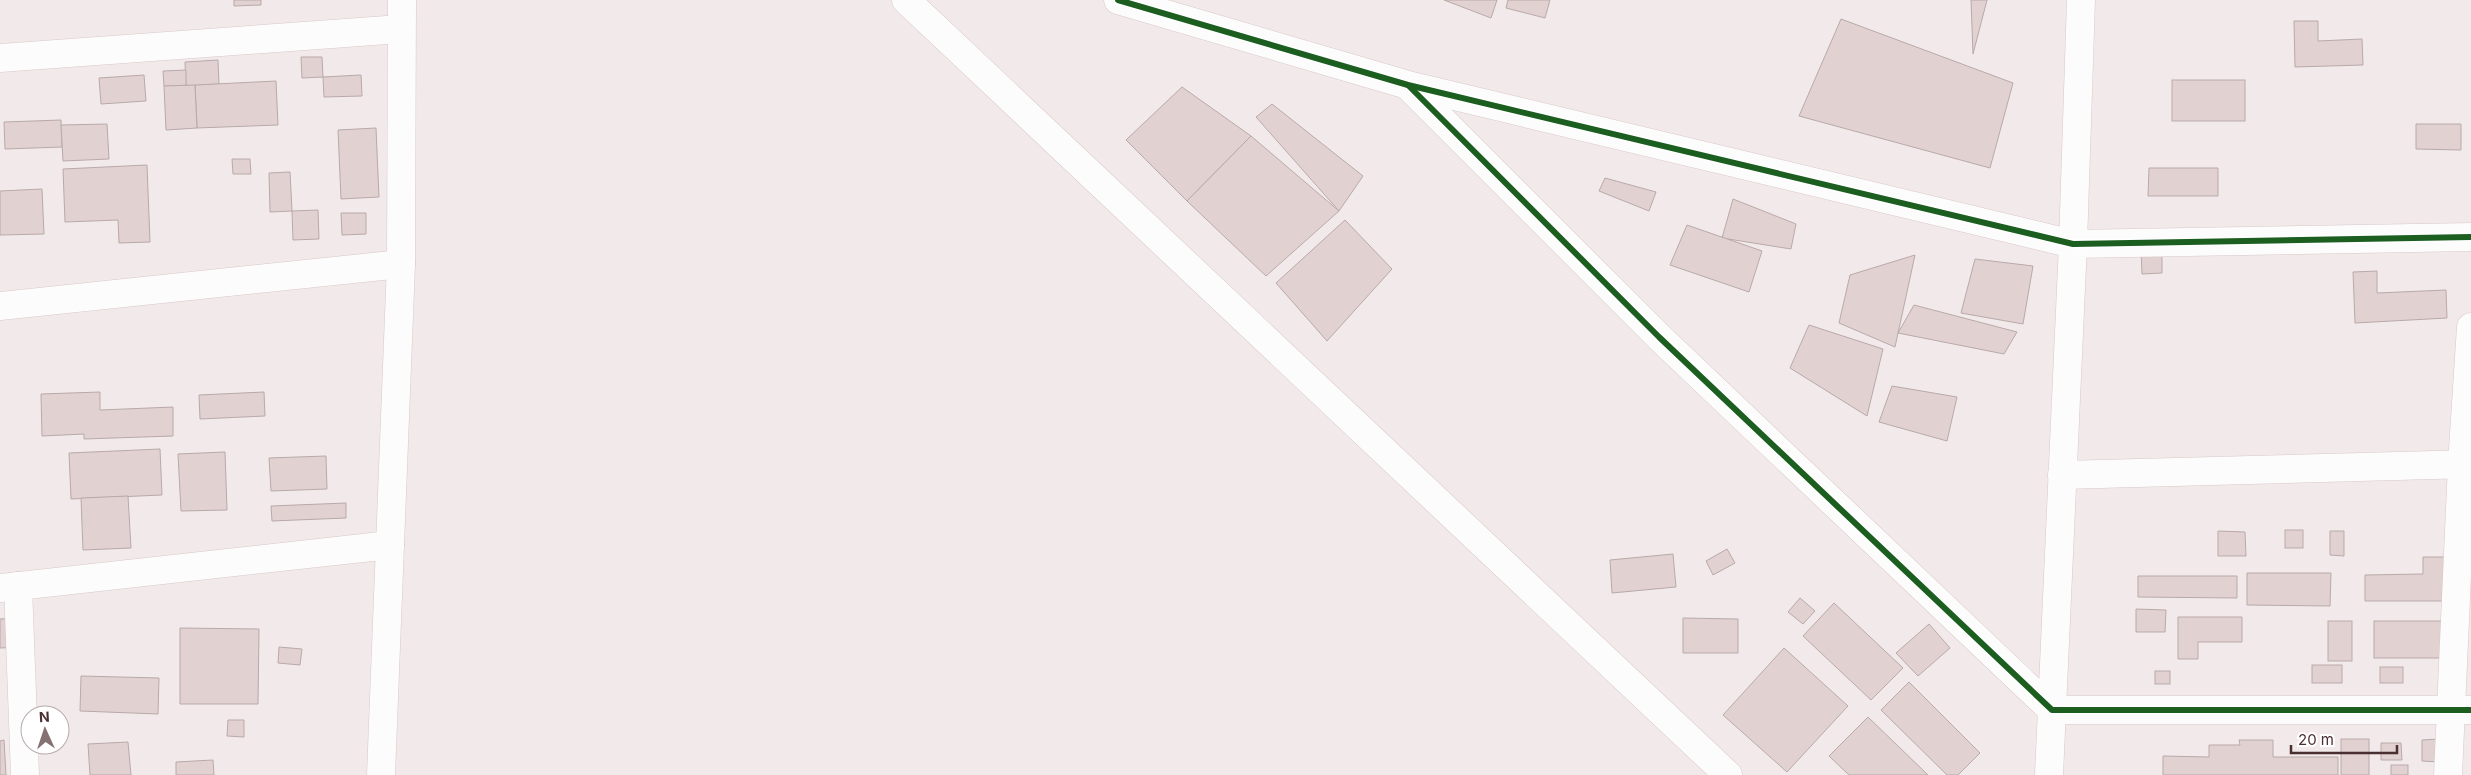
<svg xmlns="http://www.w3.org/2000/svg" width="2471" height="775" font-family="Inter,sans-serif">
<style>
.building{fill:#e2d1d1;stroke:#b9a9aa}
.lines{fill:none;stroke-linecap:round;stroke-linejoin:round}
.minor-casing{stroke:#d9c7c8;stroke-width:29}
.minor{stroke:#fdfcfc;stroke-width:28}
.cycleway-casing{stroke:#fff;stroke-width:9}
.cycleway{stroke:#1b5e20;stroke-width:6}
</style>
<rect width="100%" height="100%" fill="#f2eaea"/>
<g class="building">
<path d="M234,0H261V5L234,6Z"/>
<path d="M1444,0H1497L1491,18Z"/>
<path d="M1508,0H1550L1545,18L1506,8Z"/>
<path d="M1971,0H1987L1973,54Z"/>
<path d="M1841,19L2013,83L1990,168L1799,116Z"/>
<path d="M2294,21H2318V41L2362,39L2363,65L2295,67Z"/>
<path d="M301,57H322L323,77L302,78Z"/>
<path d="M218,60L219,84L186,86L185,62Z"/>
<path d="M186,70V86H164L163,71Z"/>
<path d="M144,75L146,101L101,104L99,78Z"/>
<path d="M361,75L362,96L324,97L323,77Z"/>
<rect x="2172" y="80" width="73" height="41"/>
<path d="M276,81L278,125L197,128L195,85Z"/>
<path d="M195,85L197,128L166,130L164,86Z"/>
<path d="M1182,87L1251,136L1187,201L1126,140Z"/>
<path d="M1272,104L1363,176L1339,211L1256,117Z"/>
<path d="M61,120L62,147L5,149L4,122Z"/>
<path d="M107,124L109,159L63,161L61,125Z"/>
<path d="M2416,124H2461V150L2416,149Z"/>
<path d="M376,128L379,197L341,199L338,130Z"/>
<path d="M1251,136L1339,211L1266,276L1187,201Z"/>
<path d="M232,159H250L251,174H233Z"/>
<path d="M147,165L150,242L119,243L118,220L65,222L63,169Z"/>
<path d="M2149,168H2218V196H2148Z"/>
<path d="M290,172L292,211L270,212L269,173Z"/>
<path d="M1605,178L1656,192L1649,211L1599,191Z"/>
<path d="M42,189L44,234L0,235V191Z"/>
<path d="M1733,199L1796,224L1791,249L1722,238Z"/>
<path d="M318,210L319,239L293,240L292,211Z"/>
<path d="M341,213H366V234L342,235Z"/>
<path d="M1345,220L1392,269L1327,341L1276,283Z"/>
<path d="M1687,225L1762,251L1749,292L1670,265Z"/>
<path d="M2141,250H2162V273L2142,274Z"/>
<path d="M1915,255L1895,347L1839,323L1850,275Z"/>
<path d="M1975,259L2033,266L2023,324L1961,313Z"/>
<path d="M2377,271V293L2446,290L2447,318L2355,323L2353,272Z"/>
<path d="M1914,305L2017,332L2004,354L1898,333Z"/>
<path d="M1809,325L1883,349L1867,416L1790,368Z"/>
<path d="M1892,386L1957,397L1947,441L1879,422Z"/>
<path d="M100,392V410L173,407V436L84,439V434L42,436L41,394Z"/>
<path d="M264,392L265,416L200,419L199,395Z"/>
<path d="M160,449L162,495L71,499L69,453Z"/>
<path d="M225,452L227,510L181,511L178,454Z"/>
<path d="M326,456L327,489L271,491L269,458Z"/>
<path d="M128,496L131,548L83,550L81,498Z"/>
<path d="M346,503V518L272,521L271,506Z"/>
<rect x="2285" y="530" width="18" height="18"/>
<path d="M2218,531L2245,532L2246,556H2218Z"/>
<path d="M2330,531H2344V556L2330,555Z"/>
<path d="M1727,549L1735,563L1713,575L1706,561Z"/>
<path d="M1673,554L1676,587L1612,593L1610,560Z"/>
<path d="M2423,557H2449V601H2365V575L2423,574Z"/>
<path d="M2247,573H2331L2330,606L2247,605Z"/>
<path d="M2138,576H2237V598L2138,597Z"/>
<path d="M1800,598L1815,611L1803,624L1788,612Z"/>
<path d="M1834,603L1903,668L1871,700L1803,636Z"/>
<path d="M2136,609L2166,610L2165,632H2136Z"/>
<path d="M2178,617H2242V642H2198V659H2178Z"/>
<path d="M23,618L25,647L0,648V619Z"/>
<path d="M1683,618L1738,619V653H1683Z"/>
<rect x="2328" y="621" width="24" height="40"/>
<rect x="2374" y="621" width="72" height="37"/>
<path d="M1929,624L1950,648L1918,676L1896,653Z"/>
<path d="M180,628L259,629L258,704H180Z"/>
<path d="M279,647L302,649L300,665L278,663Z"/>
<path d="M1784,648L1848,706L1787,772L1723,715Z"/>
<rect x="2312" y="665" width="30" height="18"/>
<rect x="2380" y="667" width="23" height="16"/>
<rect x="2155" y="671" width="15" height="13"/>
<path d="M81,676L159,678L158,714L80,711Z"/>
<path d="M1909,682L1980,753L1958,775H1947L1881,710Z"/>
<path d="M1868,717L1928,775H1849L1829,756Z"/>
<path d="M228,720H244V737L227,736Z"/>
<rect x="2341" y="739" width="28" height="36"/>
<path d="M2439,739V762L2422,761V740Z"/>
<path d="M4,740L6,775H0V741Z"/>
<path d="M2239,740H2273V757H2338V775H2163V756L2209,757V745H2240Z"/>
<path d="M128,742L131,775H90L88,744Z"/>
<path d="M2381,743H2401L2402,760H2381Z"/>
<path d="M213,760L214,775H176V762Z"/>
<rect x="2391" y="765" width="17" height="10"/>
</g>
<g class="lines">
<defs>
<g id="minor">
<path d="M906,0L1728,775"/>
<path d="M1118,0L1408,85L2073,244L2471,237"/>
<path d="M0,58L401,29"/>
<path d="M1408,86L1659,337L2052,710H2471"/>
<path d="M0,306L401,264"/>
<path d="M2062,475L2471,464"/>
<path d="M18,586L25,775"/>
<path d="M0,588L390,545"/>
<path d="M381,775L401,264L402,0"/>
<path d="M2049,775L2073,244L2081,0"/>
<path d="M2448,775L2462,465L2471,327"/>
</g>
</defs>
<use href="#minor" class="minor-casing"/>
<use href="#minor" class="minor"/>
<defs>
<g id="cycleway">
<path d="M1118,0L1408,85L2073,244L2471,237"/>
<path d="M1409,86L1659,337L2052,710H2471"/>
</g>
</defs>
<use href="#cycleway" class="cycleway-casing"/>
<use href="#cycleway" class="cycleway"/>
</g>
<g transform="translate(45 730) rotate(357)"><circle r="24" fill="#ffffff" stroke="#b7acad"/>
<path d="M0-4L9 19L0 12L-9 19Z" fill="#857072"/>
<text y="-8" font-size="14" font-weight="bold" text-anchor="middle" fill="#4a2f31">N</text>
</g>
<path d="M2291 745v8h106v-8" fill="none" stroke="#4a2f31" stroke-width="2.5"/>
<text x="2298" y="745" font-size="15" fill="#4a2f31" stroke="#ffffff" stroke-width="4" paint-order="stroke">20 m</text>
</svg>
